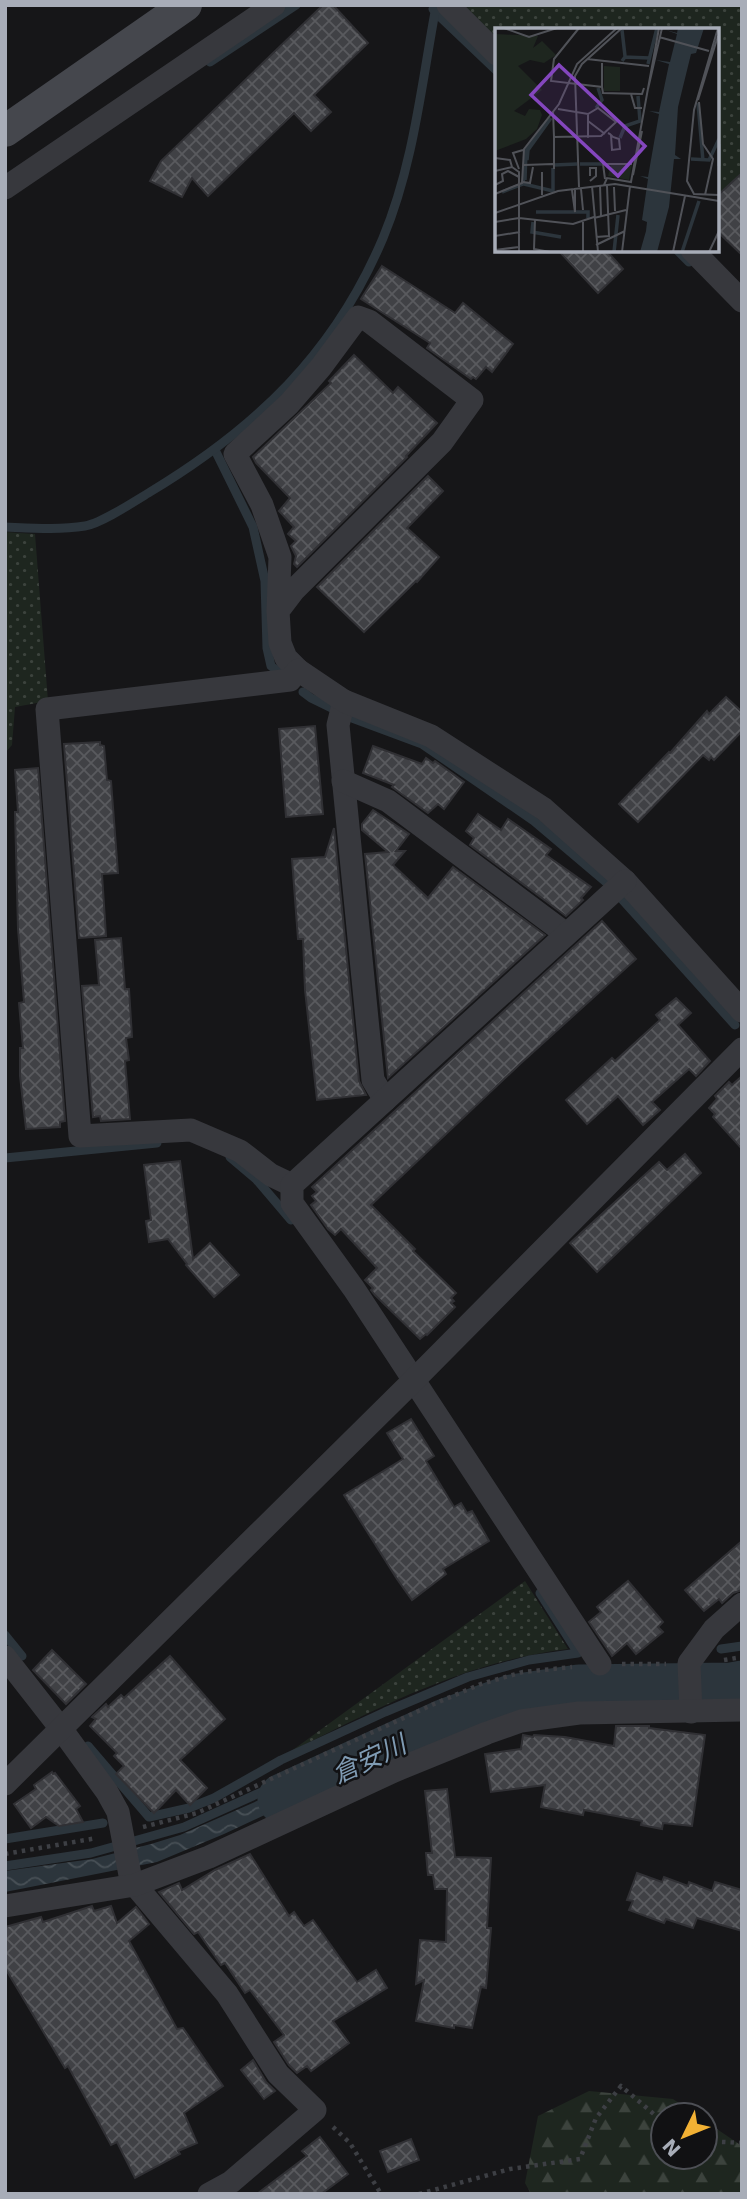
<svg xmlns="http://www.w3.org/2000/svg" width="747" height="2199" font-family="'DejaVu Sans','Noto Sans JP',sans-serif">
<style>
.green{fill:url(#green-dots)}
.forest{fill:url(#forest-firs)}
.water{fill:url(#water-waves)}
.lines{fill:none;stroke-linecap:round;stroke-linejoin:round}
.stream{stroke:#2c353c;stroke-width:9}
.river{stroke:#2c353c;stroke-width:51}
.building{fill:url(#building-cross-hatch);stroke:#303034;stroke-width:2}
.path{stroke:#3d3f44;stroke-width:4.5;stroke-dasharray:3.5 5;stroke-linecap:butt}
.street{stroke:#37383d;stroke-width:23}
.secondary{stroke:#45474d;stroke-width:32}
.labels{text-anchor:middle;stroke-width:5;stroke-linejoin:round;paint-order:stroke}
.water-label{font-size:26px;font-style:italic;fill:#7f9bb3;stroke:#111113}
.inset-river{fill:none;stroke:#2c353c;stroke-width:3.5}
.inset-road{fill:none;stroke:#505258;stroke-width:2}
.view{fill:#8446be;fill-opacity:0.15;stroke:#8446be;stroke-width:3.5}
.inset-edge{fill:none;stroke:#a8adb8;stroke-width:3.5}
</style>
<defs>
<pattern id="green-dots" width="8" height="8" patternUnits="userSpaceOnUse" patternTransform="scale(1.75)"><rect width="8" height="8" fill="#1e261f"/><path d="M2 2h.1M6 6h.1" fill="none" stroke="#3c433d" stroke-width="1.8" stroke-linecap="round"/></pattern>
<pattern id="forest-firs" width="22" height="20" patternUnits="userSpaceOnUse" patternTransform="scale(1.75)"><rect width="22" height="20" fill="#1e261f"/><path d="M5 1l3.5 6h-7zM16 11l3.5 6h-7z" fill="#3c433d"/></pattern>
<pattern id="water-waves" width="16" height="10" patternUnits="userSpaceOnUse" patternTransform="scale(1.75)"><rect width="16" height="10" fill="#2c353c"/><path d="M0 5q4-4 8 0t8 0" fill="none" stroke="#485056"/></pattern>
<pattern id="building-cross-hatch" width="8" height="8" patternUnits="userSpaceOnUse" patternTransform="scale(1.75)"><rect width="8" height="8" fill="#404145"/><path d="M0 0l8 8M0 8l8-8" fill="none" stroke="#595a5e"/></pattern>
</defs>
<rect width="100%" height="100%" fill="#161618"/>
<g class="green">
<path d="M462,5H742V193L717,217V30H497V40Z"/>
<path d="M5,532L35,534L48,701L15,707L12,745L5,753Z"/>
<path d="M525,1581L568,1649C467,1661 379,1707 290,1752Z"/>
</g>
<path class="forest" d="M589,2091L673,2099L696,2115H663V2157H705V2121L742,2146V2194H531L525,2183L538,2116Z"/>
<path class="water" d="M343,1763L348,1776L224,1834L157,1862L5,1892V1871L92,1859L151,1844L180,1835Z"/>
<g class="lines">
<g class="stream">
<path d="M437,8L435,12L497,71"/>
<path d="M210,62L296,5"/>
<path d="M677,250L689,262"/>
<path d="M215,450L253,527L265,581L267,648L271,666L279,672"/>
<path d="M5,527C31,528 59,530 85,526C102,523 135,501 150,492C256,428 334,354 383,238C413,166 421,88 435,12L433,9"/>
<path d="M303,692L311,698L352,718L422,744L534,821L606,882"/>
<path d="M620,897L735,1025"/>
<path d="M230,1157L256,1179L291,1220"/>
<path d="M5,1158L157,1143"/>
<path d="M5,1635L22,1656"/>
<path d="M721,1649L742,1646"/>
<path d="M88,1746L149,1817L189,1808L214,1798L281,1760L385,1712L468,1677L529,1660L578,1653L540,1593"/>
<path d="M5,1839L103,1823"/>
<path d="M5,1866L91,1853L184,1827L470,1698L535,1680L584,1675L650,1677L709,1676L742,1672"/>
</g>
<path class="river" d="M283,1799L446,1724L512,1700L579,1690L731,1688L742,1686"/>
</g>
<g class="building">
<path d="M323,5H333L368,43L314,95L331,112L311,131L294,113L208,196L192,178L182,197L150,181L161,161Z"/>
<path d="M742,173V255L717,231V196Z"/>
<path d="M558,250H606L623,269L598,293Z"/>
<path d="M382,266L455,313L463,303L513,344L492,372L486,367L476,379L473,377L471,379L427,348L430,343L361,299Z"/>
<path d="M354,355L393,393L398,387L437,423L406,456L407,457L297,567L294,564L296,556L291,546L296,541L288,534L294,527L279,511L290,498L256,463L253,457L331,383L329,381Z"/>
<path d="M428,476L443,491L407,528L439,557L417,582L416,581L364,632L317,587Z"/>
<path d="M726,697L742,712V731L714,760L711,757L709,760L703,755L638,822L619,804L669,752L670,753L707,711L709,714Z"/>
<path d="M315,726L323,814L286,817L279,729Z"/>
<path d="M100,742V745L104,746L107,780L111,781L118,873L102,874L106,936L79,938L64,744Z"/>
<path d="M373,746L422,764L426,758L433,763L435,761L464,782L444,809L438,804L428,813L392,787L394,785L363,773Z"/>
<path d="M38,768L65,1121L60,1122V1127L26,1129L20,1076V1048H23L19,1003L24,1002L18,929L15,812H18L15,770Z"/>
<path d="M373,810L409,834L396,851H405L393,865L428,898L453,867L545,935L388,1078L365,854L388,852L362,830V824Z"/>
<path d="M478,814L501,830L508,819L551,849L546,855L591,887L581,898L583,900L566,916L470,845L474,838L466,831Z"/>
<path d="M334,828L359,1081L366,1095L317,1100L305,990L303,939H298L292,859L325,857Z"/>
<path d="M602,921L636,959L520,1064L371,1205L415,1249L413,1251L456,1293L451,1298L454,1301L451,1303L455,1307L427,1335L426,1334L420,1339L375,1295L371,1290L373,1288L365,1280L377,1268L341,1229L335,1235L328,1229L311,1205L316,1201L312,1196L317,1192L312,1187Z"/>
<path d="M121,938L125,989H129L132,1037L126,1038L129,1060L125,1061L130,1119L101,1121L100,1116L93,1117L82,986L99,985L95,940Z"/>
<path d="M676,998L691,1013L678,1025L710,1061L696,1076L689,1069L652,1102L660,1110L643,1125L618,1096L587,1124L566,1100L612,1058L615,1061L660,1020L656,1015Z"/>
<path d="M742,1076V1149L713,1117L715,1114L709,1108L717,1099L715,1096L729,1082L732,1085Z"/>
<path d="M685,1154L701,1173L597,1272L570,1243L659,1162L667,1170Z"/>
<path d="M180,1161L193,1259L210,1243L239,1275L214,1297L186,1265L187,1264L168,1239L149,1242L146,1221L151,1220L144,1165Z"/>
<path d="M411,1419L434,1456L426,1461L454,1507L461,1503L467,1513L472,1511L489,1541L443,1569L446,1574L412,1600L397,1579L344,1495L403,1459L387,1433Z"/>
<path d="M742,1541V1590L733,1593L722,1603L719,1599L704,1611L685,1590Z"/>
<path d="M628,1581L663,1622L658,1627L663,1632L636,1654L627,1643L612,1656L589,1622L601,1612L597,1607Z"/>
<path d="M52,1650L86,1684L66,1704L33,1670Z"/>
<path d="M170,1656L225,1719L180,1760L207,1788L190,1805L176,1790L154,1813L116,1774L124,1766L114,1756L117,1753L90,1726L96,1719L92,1717L106,1704L108,1707L121,1695L124,1698Z"/>
<path d="M616,1726H649V1728L705,1735L692,1826L663,1823L662,1829L641,1825L642,1821L584,1810L583,1815L541,1807L545,1785L491,1792L485,1754L521,1749L523,1735L533,1737L534,1735L565,1737L614,1746Z"/>
<path d="M52,1772L53,1774L55,1773L80,1806L76,1809L83,1822L59,1826L46,1817L31,1828L14,1804L36,1789L34,1785Z"/>
<path d="M447,1789L455,1857L491,1858L487,1928H491L486,1988L481,1987L472,2028L454,2025V2028L416,2021L424,1980L416,1984L420,1940L446,1942L447,1889H435L433,1875H428L426,1853H432L425,1791Z"/>
<path d="M250,1854L289,1916L294,1912L304,1926L313,1920L357,1982L376,1970L387,1988L333,2021L349,2043L311,2071L307,2066L297,2073L289,2065L274,2042L284,2035L250,1990L245,1993L225,1963L221,1965L198,1932L194,1934L159,1892L179,1883L182,1890L215,1870Z"/>
<path d="M637,1873L662,1882L664,1877L688,1886L689,1882L712,1891L715,1882L742,1890V1931L697,1918L693,1928L666,1919L664,1923L629,1910L633,1901L627,1900Z"/>
<path d="M92,1906L94,1911L111,1906L117,1923L136,1907L149,1924L129,1941L177,2029L183,2028L223,2086L184,2113L197,2143L178,2151L180,2154L135,2178L117,2142L111,2145L68,2066L65,2068L5,1968V1927L41,1917L43,1922Z"/>
<path d="M253,2060L266,2082L275,2091L264,2099L241,2070Z"/>
<path d="M320,2137L348,2174L321,2194H257L307,2156L302,2151Z"/>
<path d="M411,2139L419,2160L388,2172L380,2151Z"/>
</g>
<g class="lines">
<g class="path">
<path d="M724,1660L742,1657"/>
<path d="M622,1664H666"/>
<path d="M143,1827L197,1813L434,1704L481,1684L523,1672L572,1667"/>
<path d="M5,1854L97,1838"/>
<path d="M333,2127L350,2143L381,2194"/>
<path d="M705,2141L742,2143"/>
<path d="M419,2194L510,2169L580,2159L596,2118L621,2086L663,2122"/>
</g>
<g class="street">
<path d="M448,5L497,54"/>
<path d="M5,188L274,5"/>
<path d="M692,250L742,301"/>
<path d="M278,611L294,590L442,442L472,400L369,321L358,317L321,367L289,404L235,454L262,505L280,557L278,611L280,643L286,658L298,670"/>
<path d="M344,701L338,725L373,1080L385,1100"/>
<path d="M343,781L388,801L566,934"/>
<path d="M292,1185L271,1175L240,1151L191,1130L80,1136L47,709L290,680L298,670L344,701L431,736L544,809L625,881L742,1011"/>
<path d="M5,1657L62,1730L107,1792L118,1812L130,1875L135,1885L227,1994L278,2074L315,2110L231,2182L209,2194"/>
<path d="M600,1664L354,1289L292,1203V1185L625,881"/>
<path d="M691,1712L689,1663L714,1629L742,1604"/>
<path d="M5,1784L414,1380L742,1049"/>
<path d="M5,1906L135,1885L209,1857L394,1771L487,1733L521,1721L579,1713L742,1710"/>
</g>
<path class="secondary" d="M5,131L186,5"/>
</g>
<g class="labels">
<g class="water-label">
<text transform="translate(369 1759) rotate(-25)" y="9">倉安川</text>
</g>
</g>
<g transform="translate(495 28)">
<rect width="224" height="224" fill="#161618"/>
<path d="M137,136L134,152L113,148L116,137Z" fill="#1e261f"/>
<path d="M0,6L43,8L38,20L47,13L61,27L49,35L35,32L23,38L47,62L19,83L30,88L34,81L45,82L47,87L42,101L31,111L0,123Z" fill="#1e261f"/>
<path d="M109,38L125,39V63H109Z" fill="#1e261f"/>
<path d="M183,0H209L201,25L196,26L183,79L180,127L186,131H179L174,179L162,224H145L151,203L152,194L147,192L153,151L145,148L153,149L164,86L154,83L164,84L174,36L161,32L175,34L182,6L171,2L182,5Z" fill="#2c353c"/>
<path class="inset-river" d="M127,2L130,28M127,33L130,29L155,30M153,36L162,0M203,75L208,133M101,80L107,72L103,60M125,110L130,98L145,93L143,68M224,116V138M32,120L50,96M196,131L214,132L224,111M32,132L33,122L56,90M85,136H107M59,137L82,136M30,152L31,122L53,92M29,156L58,163V140M7,164L28,156L30,135M41,184H93V190M38,194L37,204L66,209M119,224L123,187M187,224L204,173"/>
<path class="inset-road" d="M9,0L34,9L62,0M84,0L59,31L56,53L107,59L108,65L147,66L149,60M223,0L199,82L192,153L199,166L224,167M164,9L214,23M92,31L154,38M107,59V35M153,61L167,0M136,66L140,80H147M203,72L223,8M204,74L208,116L218,131L210,167M58,83L59,109L106,108L121,94L103,80L93,86L63,81M93,93L110,106M113,105L115,106L118,109L124,111L125,121L117,122L116,107M93,110V86M0,130L15,132L17,139M29,137L58,136M24,141L18,125L28,122M59,141V109M0,143L17,139L24,144V224M138,147L147,103M110,151L108,136H137M95,153L101,148V140H95V148M28,154L35,155L38,139M0,157L8,153L7,146L13,143L24,149M105,157L106,188M109,157L112,150L136,154L164,0M97,158L103,224M84,159L80,48L87,36L127,0M119,159L120,183M86,161L88,182M77,162L80,184V160M0,166L27,155L29,121L64,76L82,36L122,0M47,167V144M0,185L63,163L120,156L224,173M99,190L131,182M40,192L39,221L55,224M0,194L24,190L78,196L99,189M0,208L25,204M101,209L114,208L112,158M101,217L130,203M0,222L24,219M88,224V194M127,224L135,158M178,224L190,168M214,224L224,203"/>
<path class="view" d="M64,37L150,118L123,148L36,67Z"/>
<rect width="224" height="224" class="inset-edge"/>
</g>
<rect width="747" height="2199" fill="none" stroke="#a8adb8" stroke-width="14"/>
<g transform="translate(684 2136) rotate(227)"><circle r="33" fill="#111113" stroke="#4d4f55" stroke-width="2"/>
<path d="M0-5L12 26L0 18L-12 26Z" fill="#f2b134"/>
<text y="-10" font-size="19" font-weight="bold" text-anchor="middle" fill="#a8adb8">N</text>
</g>
</svg>
